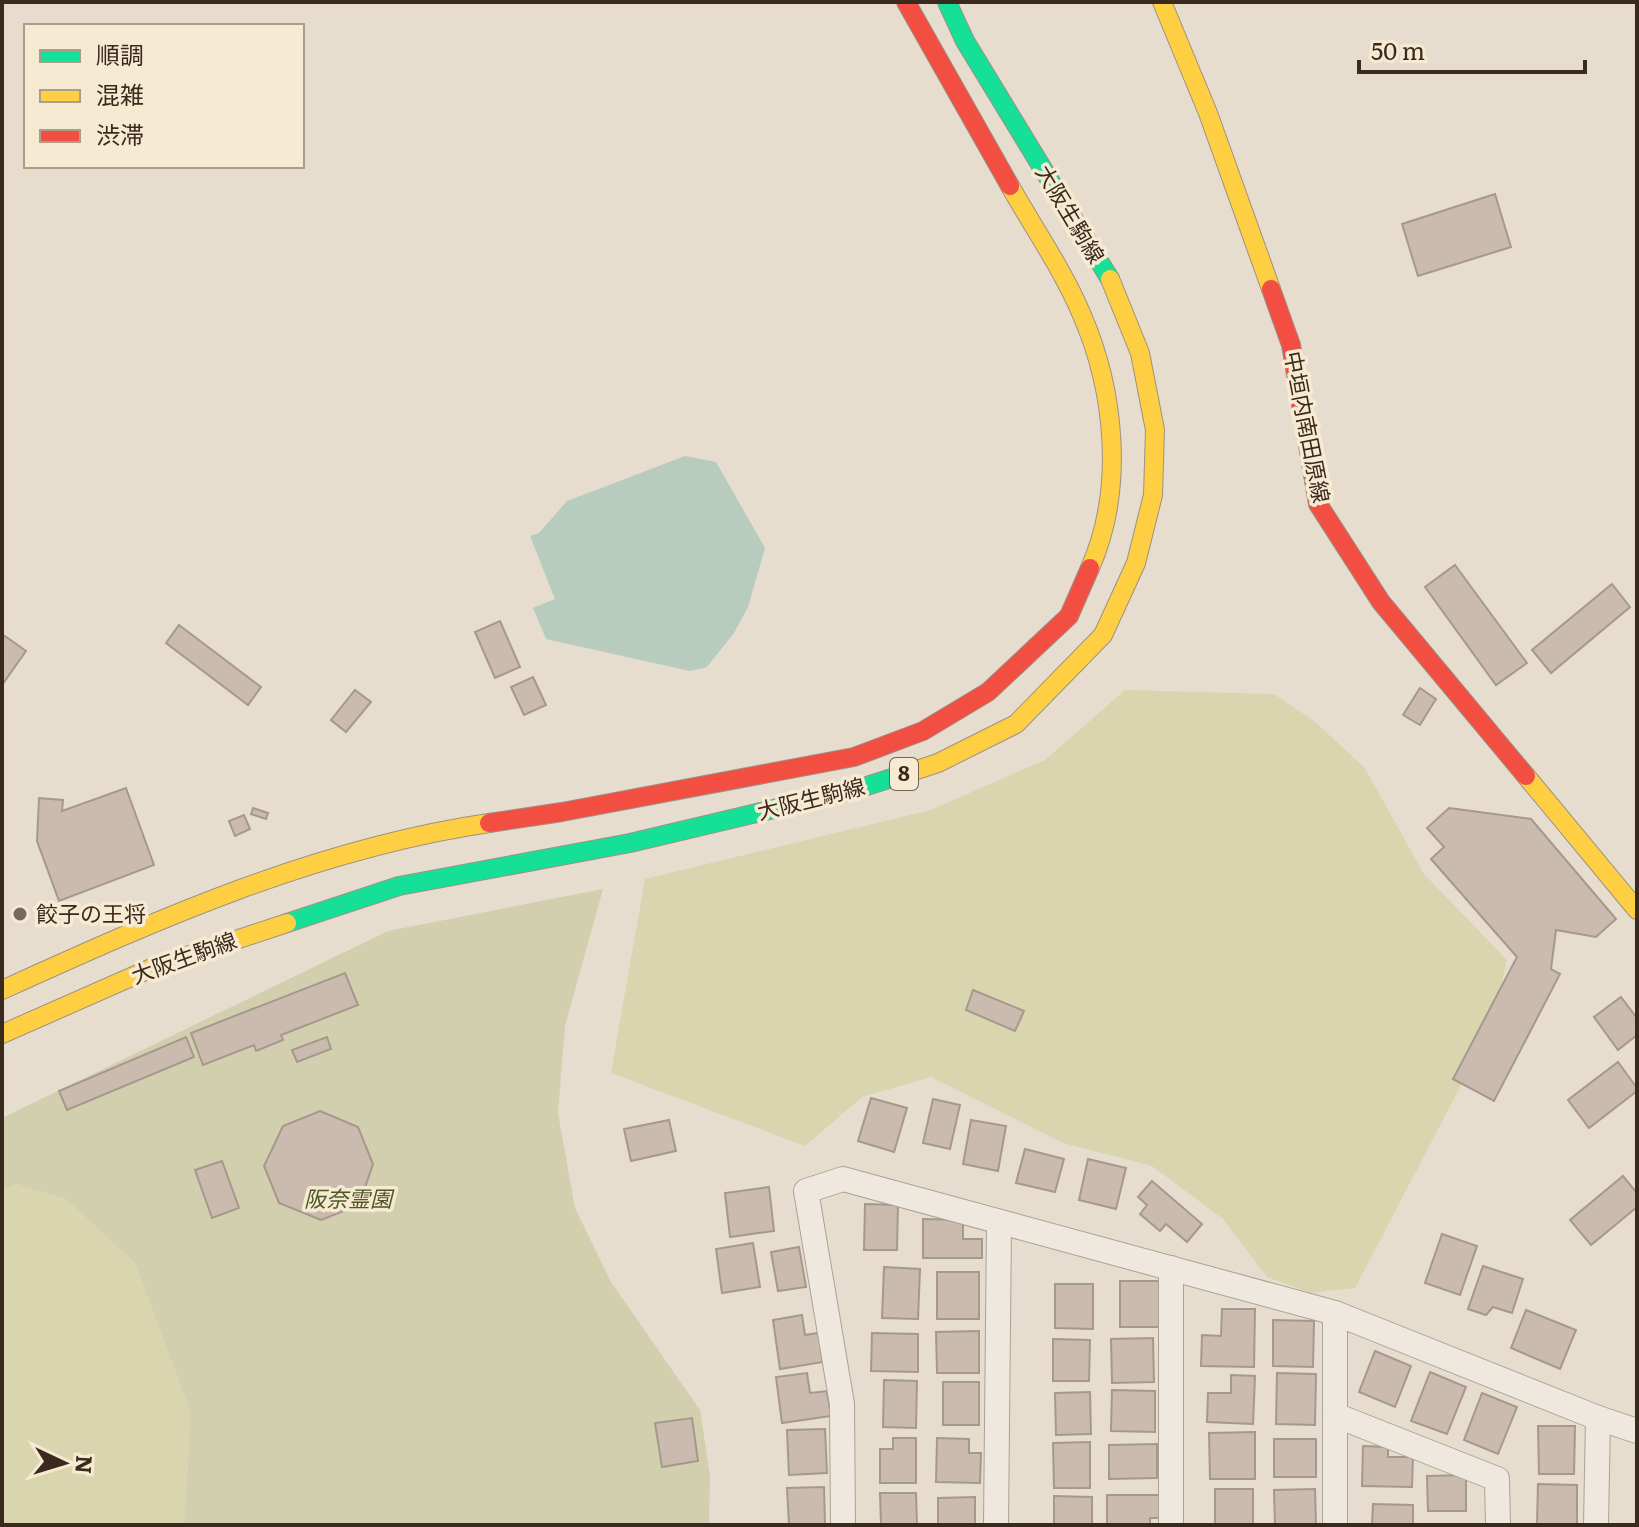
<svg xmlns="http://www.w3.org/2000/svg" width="1639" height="1527" font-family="Literata,'Noto Sans JP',serif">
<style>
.green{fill:#d8d5af}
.cemetery{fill:#d2cfaf}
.water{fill:#b8cbbf}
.building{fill:#cabbae;stroke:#a6988d;stroke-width:2}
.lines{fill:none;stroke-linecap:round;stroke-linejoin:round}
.street-casing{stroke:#aba296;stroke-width:26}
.fast-casing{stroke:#9b9186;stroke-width:20}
.slow-casing{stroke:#9b9186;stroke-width:20}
.jam-casing{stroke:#9b9186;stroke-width:20}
.street{stroke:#eee8df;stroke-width:24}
.fast{stroke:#16e098;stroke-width:18}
.slow{stroke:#ffcf43;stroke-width:18}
.jam{stroke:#f24e42;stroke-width:18}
.poi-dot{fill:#76695b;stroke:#f7ead3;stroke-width:3}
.labels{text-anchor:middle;stroke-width:7;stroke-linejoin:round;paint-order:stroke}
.shield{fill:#f7ead3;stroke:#736454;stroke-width:2}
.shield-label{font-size:20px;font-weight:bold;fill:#3a2a1d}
.street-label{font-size:22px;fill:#3a2a1d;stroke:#f7ead3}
.poi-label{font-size:22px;fill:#3a2a1d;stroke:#f7ead3;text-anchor:start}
.park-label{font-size:22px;font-style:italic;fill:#4e5823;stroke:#f7ead3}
</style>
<rect width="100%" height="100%" fill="#e6ddce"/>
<g class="green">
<path d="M1125,690L1274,694L1314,721L1364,767L1424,874L1507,960L1492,1026L1355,1288L1310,1293L1267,1277L1223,1219L1152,1166L1063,1143L931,1077L862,1097L805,1146L611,1073L645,879L931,810L1045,760Z"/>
<path d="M17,1184L67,1200L135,1263L191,1414L184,1525H2V1190Z"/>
</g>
<path class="cemetery" d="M603,889L565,1026L558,1113L575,1208L611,1282L700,1410L710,1476L709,1525H184L191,1414L135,1263L67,1200L17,1184L2,1190V1118L388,931Z"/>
<path class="water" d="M685,456L716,462L765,548L748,607L734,633L707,667L690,671L546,639L533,608L555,599L530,536L539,533L567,501Z"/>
<g class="building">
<path d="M1495,194L1511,247L1418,276L1402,224Z"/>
<path d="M1455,565L1527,663L1496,685L1425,587Z"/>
<path d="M1612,584L1630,607L1551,673L1532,650Z"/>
<path d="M500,621L520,667L495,678L475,632Z"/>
<path d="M179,625L261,687L248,705L166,643Z"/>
<path d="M5,636L26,651L2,685V640Z"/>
<path d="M533,677L546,705L524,715L511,687Z"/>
<path d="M1420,688L1436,699L1420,725L1403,715Z"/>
<path d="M355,690L371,702L346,732L331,720Z"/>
<path d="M126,788L154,865L59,901L37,841L39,798L63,800L62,811Z"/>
<path d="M253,808L268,813L266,819L251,814Z"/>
<path d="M1449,808L1531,819L1616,919L1596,937L1556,930L1551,969L1560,974L1494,1101L1453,1079L1517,957L1431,859L1444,847L1427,828Z"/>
<path d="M244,815L250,829L235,836L229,821Z"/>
<path d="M345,973L358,1005L281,1035L283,1040L256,1051L254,1045L203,1065L191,1033Z"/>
<path d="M973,990L1024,1011L1015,1031L966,1010Z"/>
<path d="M1621,997L1637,1018V1035L1618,1050L1594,1017Z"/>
<path d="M186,1037L194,1057L67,1110L59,1091Z"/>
<path d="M327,1037L331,1049L297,1062L292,1050Z"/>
<path d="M1618,1062L1637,1088V1091L1589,1128L1568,1100Z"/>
<path d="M871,1098L907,1108L894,1152L858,1141Z"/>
<path d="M933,1099L960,1105L950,1149L923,1143Z"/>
<path d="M320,1111L358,1127L373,1164L359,1205L321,1220L279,1203L264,1166L283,1126Z"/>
<path d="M669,1120L676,1151L631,1161L624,1129Z"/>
<path d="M971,1120L1006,1126L998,1171L963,1164Z"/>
<path d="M1025,1149L1064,1159L1055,1192L1016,1183Z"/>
<path d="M1088,1159L1126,1168L1116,1209L1079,1200Z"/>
<path d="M222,1161L239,1208L212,1218L195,1170Z"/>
<path d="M1623,1176L1637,1193V1207L1591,1245L1570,1220Z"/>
<path d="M1152,1181L1202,1224L1187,1242L1166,1224L1160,1231L1140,1214L1147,1205L1138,1197Z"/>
<path d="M769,1187L774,1231L730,1237L725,1193Z"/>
<path d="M865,1204L898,1205L897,1250H864Z"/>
<path d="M923,1219L963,1220V1239H982V1258H923Z"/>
<path d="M1442,1234L1477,1246L1460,1295L1425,1283Z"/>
<path d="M753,1243L760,1287L722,1293L716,1249Z"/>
<path d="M799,1247L806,1287L778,1291L771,1252Z"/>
<path d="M1483,1266L1523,1279L1512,1313L1493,1307L1486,1315L1468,1309Z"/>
<path d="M884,1267L920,1269L918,1319L882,1318Z"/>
<rect x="937" y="1272" width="42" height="47"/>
<path d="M1120,1281H1161L1160,1327H1120Z"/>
<path d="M1055,1284H1093V1329L1055,1328Z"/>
<path d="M1222,1309H1255L1254,1367L1201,1366L1202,1335L1221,1336Z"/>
<path d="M1526,1310L1576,1330L1560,1369L1511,1348Z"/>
<path d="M802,1315L805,1335L818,1333L823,1362L780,1369L773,1320Z"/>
<path d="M1273,1320L1314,1321L1313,1367L1273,1366Z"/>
<path d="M979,1331V1373H937L936,1332Z"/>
<path d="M872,1333L918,1334V1372L871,1371Z"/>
<path d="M1153,1338L1154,1382L1112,1383L1111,1339Z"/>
<path d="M1053,1339L1090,1340L1089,1381H1053Z"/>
<path d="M1375,1351L1411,1366L1395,1407L1359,1392Z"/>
<path d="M1430,1372L1466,1387L1447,1434L1411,1421Z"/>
<path d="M807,1373L810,1393L827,1391L831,1416L782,1423L776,1377Z"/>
<path d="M1277,1373L1316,1374L1315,1425L1276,1424Z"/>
<path d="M1231,1375L1255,1376L1253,1424L1207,1422L1208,1393H1231Z"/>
<path d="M884,1380L917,1381L916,1428L883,1427Z"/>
<rect x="943" y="1382" width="36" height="43"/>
<path d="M1112,1390L1155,1391V1432L1111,1431Z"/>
<path d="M1090,1392L1091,1434L1056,1435L1055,1393Z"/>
<path d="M1482,1393L1517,1407L1498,1454L1464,1440Z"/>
<path d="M692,1418L698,1461L662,1467L655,1423Z"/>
<path d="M1538,1426H1575L1574,1474H1539Z"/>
<path d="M825,1429L827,1473L789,1475L787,1430Z"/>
<path d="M1255,1432V1479H1210L1209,1433Z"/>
<path d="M893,1438H916V1483H880V1449H893Z"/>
<path d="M937,1438L969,1439V1453H981L980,1483L936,1482Z"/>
<rect x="1274" y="1439" width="42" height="38"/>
<path d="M1090,1442V1488H1054L1053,1443Z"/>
<path d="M1157,1444V1478L1109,1479V1445Z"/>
<path d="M1363,1446L1388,1447V1457H1413L1412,1487L1362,1486Z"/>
<path d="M1466,1475V1511H1428L1427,1476Z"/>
<path d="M1538,1484L1577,1485V1525L1537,1524Z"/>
<path d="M824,1487L825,1525H789L787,1488Z"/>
<rect x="1215" y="1489" width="38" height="36"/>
<path d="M1315,1489L1316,1525H1275L1274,1490Z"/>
<path d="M880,1493H916L917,1525H881Z"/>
<path d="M1107,1495H1161V1518H1150V1525H1107Z"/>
<path d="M1054,1496L1092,1497V1525H1054Z"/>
<path d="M975,1497V1525H938V1498Z"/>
<path d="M1373,1504L1413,1505V1525H1372Z"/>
</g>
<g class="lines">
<defs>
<g id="street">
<path d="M1335,1415L1497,1479L1498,1525"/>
<path d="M843,1525L842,1404L806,1191L843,1179L1335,1313L1598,1418L1637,1431"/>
<path d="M996,1525L999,1223"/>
<path d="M1171,1525V1268"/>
<path d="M1335,1525V1313"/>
<path d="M1596,1525L1598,1418"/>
</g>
<g id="fast">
<path d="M947,2L965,41L1110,279"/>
<path d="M287,923L399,886L630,843L854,790L914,771"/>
</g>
<g id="slow">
<path d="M1162,2L1208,113L1271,289"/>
<path d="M1010,186C1033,227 1063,270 1081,313C1115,390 1125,489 1090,568"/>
<path d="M914,771L938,763L1016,724L1103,635L1136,563L1153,495L1155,430L1140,353L1110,279"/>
<path d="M1526,776L1637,910"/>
<path d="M2,990C158,919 318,848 489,823"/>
<path d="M2,1034L154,967L287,923"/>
</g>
<g id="jam">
<path d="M906,2L1010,186"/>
<path d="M1271,289L1291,345L1318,504L1381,602L1526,776"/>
<path d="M489,823L562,812L854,757L923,731L988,692L1069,616L1090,568"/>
</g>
</defs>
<use href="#street" class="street-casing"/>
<use href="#fast" class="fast-casing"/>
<use href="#slow" class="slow-casing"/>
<use href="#jam" class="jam-casing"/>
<use href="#street" class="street"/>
<use href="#fast" class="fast"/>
<use href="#slow" class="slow"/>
<use href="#jam" class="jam"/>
</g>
<circle class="poi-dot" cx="20" cy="914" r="8"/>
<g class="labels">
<rect class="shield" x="890" y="758" width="28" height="32" rx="6"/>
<g class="shield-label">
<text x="904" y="781">8</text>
</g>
<g class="street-label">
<text transform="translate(1070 214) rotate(59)" y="8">大阪生駒線</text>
<text transform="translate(1307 427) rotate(79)" y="8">中垣内南田原線</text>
<text transform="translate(811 799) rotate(-14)" y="8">大阪生駒線</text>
<text transform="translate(184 958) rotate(-20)" y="8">大阪生駒線</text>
</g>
<g class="poi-label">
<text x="36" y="922">餃子の王将</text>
</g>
<g class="park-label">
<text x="348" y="1207">阪奈霊園</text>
</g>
</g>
<rect width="1639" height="1527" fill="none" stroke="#3a2a1d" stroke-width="8"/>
<rect x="24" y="24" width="280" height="144" fill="#f7ead3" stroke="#ab9d8a" stroke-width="2"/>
<rect x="40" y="50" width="40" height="12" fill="#16e098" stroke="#ab9d8a" stroke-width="2"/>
<text x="96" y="64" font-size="24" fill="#3a2a1d">順調</text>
<rect x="40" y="90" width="40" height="12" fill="#ffcf43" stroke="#ab9d8a" stroke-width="2"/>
<text x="96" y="104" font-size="24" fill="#3a2a1d">混雑</text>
<rect x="40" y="130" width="40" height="12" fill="#f24e42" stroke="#ab9d8a" stroke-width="2"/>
<text x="96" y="144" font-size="24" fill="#3a2a1d">渋滞</text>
<g transform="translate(64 1463) rotate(94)" stroke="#f7ead3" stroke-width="6" paint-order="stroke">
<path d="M0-6L14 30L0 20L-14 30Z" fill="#3a2a1d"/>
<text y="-12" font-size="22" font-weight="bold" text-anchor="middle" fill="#3a2a1d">N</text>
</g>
<path d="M1359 60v12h226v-12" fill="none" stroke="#3a2a1d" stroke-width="4"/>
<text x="1371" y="60" font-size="24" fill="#3a2a1d" stroke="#f7ead3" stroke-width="6" paint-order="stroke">50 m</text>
</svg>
